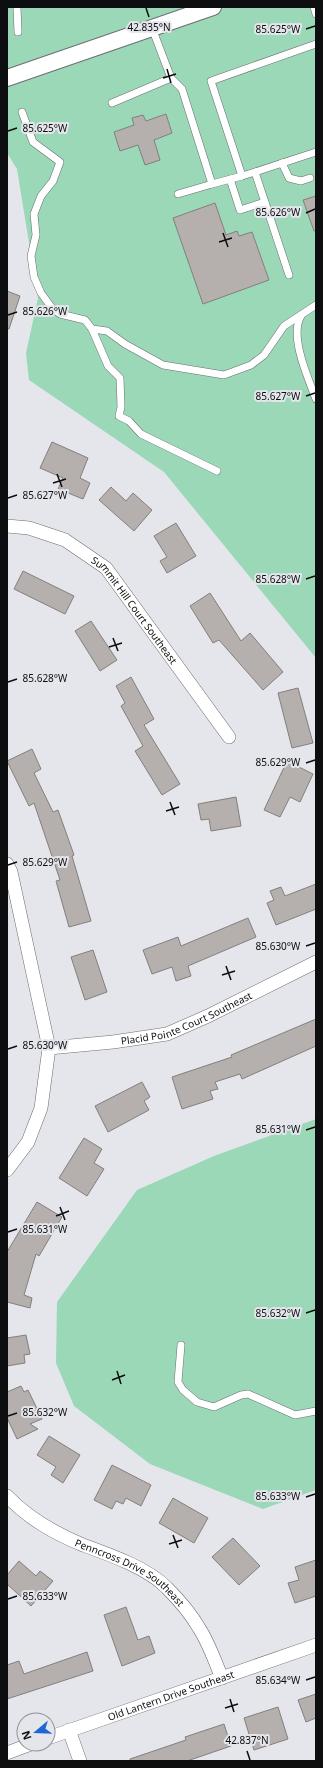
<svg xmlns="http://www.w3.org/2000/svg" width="323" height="1768" font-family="'Noto Sans',sans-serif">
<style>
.green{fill:#9ad8b8}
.building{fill:#b5b0ad;stroke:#837f7d}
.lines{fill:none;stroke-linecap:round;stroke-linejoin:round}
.service-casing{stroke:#6c6d71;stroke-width:8}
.minor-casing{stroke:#6c6d71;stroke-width:14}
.tertiary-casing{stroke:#6c6d71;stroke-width:18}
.service{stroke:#fff;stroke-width:7}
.minor{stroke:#fff;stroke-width:13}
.tertiary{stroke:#fff;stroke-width:16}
.ticks{fill:none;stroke:#0d0e0f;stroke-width:1.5}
.labels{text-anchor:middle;stroke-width:4;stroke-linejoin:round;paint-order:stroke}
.street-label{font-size:10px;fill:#0d0e0f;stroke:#e5e6eb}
.ticks-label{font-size:10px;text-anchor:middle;fill:#0d0e0f;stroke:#e5e6eb;stroke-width:4;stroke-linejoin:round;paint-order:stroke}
</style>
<rect width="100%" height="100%" fill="#e5e6eb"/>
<g class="green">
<path d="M7,7H316V658L164,472L29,380L26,353L38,298L17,169L7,153Z"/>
<path d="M316,1119V1490L263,1509L150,1464L74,1406L56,1363L57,1302L137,1190L214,1156Z"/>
</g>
<g class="building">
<path d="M166,114L172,133L154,140L160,160L145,165L138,145L120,151L114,132L134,125L132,118L143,115L146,121Z"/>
<path d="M316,196V231H314L303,200Z"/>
<path d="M215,203L226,235L237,231L239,236L252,232L269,280L203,304L173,218Z"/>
<path d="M7,291L20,296L9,329H7Z"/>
<path d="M52,442L88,458L80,478L90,483L83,499L58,489L63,478L40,468Z"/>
<path d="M111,487L126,501L133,493L152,510L134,531L99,500Z"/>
<path d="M176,523L196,556L167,573L160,561L167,557L154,536Z"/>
<path d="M23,571L74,596L65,614L14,589Z"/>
<path d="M210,593L241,641L250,633L283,672L263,690L219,640L213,643L190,606Z"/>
<path d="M91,621L117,660L100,671L75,631Z"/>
<path d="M131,677L154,719L144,725L180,784L162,795L135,751L143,746L121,706L125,703L116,686Z"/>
<path d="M298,688L313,743L292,748L278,693Z"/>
<path d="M32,749L41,769L34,773L53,812L58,810L74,855L72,856L91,921L69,927L56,881L60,880L34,803L29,806L7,761Z"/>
<path d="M287,761L313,774L300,802L290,797L280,817L264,810Z"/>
<path d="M236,797L241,826L211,831L209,819L201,820L198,804Z"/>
<path d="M316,884V909L276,925L267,903L274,900L270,891L281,887L285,896Z"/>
<path d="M248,918L256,937L188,966L191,976L176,981L172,967L152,974L143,950L178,937L181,946Z"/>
<path d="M93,950L107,992L85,1000L71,957Z"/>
<path d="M316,1019V1046L242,1079L240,1074L215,1082L218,1089L210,1091L213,1099L182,1109L172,1077L232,1057L231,1055Z"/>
<path d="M142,1082L150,1097L144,1101L149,1110L108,1132L95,1106Z"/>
<path d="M84,1138L102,1149L94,1163L104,1169L87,1196L59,1178Z"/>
<path d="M37,1202L62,1217L39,1256L36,1254L24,1295L32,1298L30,1308L7,1302V1252Z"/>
<path d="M26,1335L30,1354L24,1355L25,1363L7,1366V1338Z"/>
<path d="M21,1386L24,1392L28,1390L42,1419L30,1424L38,1429L17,1439L7,1418V1392Z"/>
<path d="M49,1436L80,1455L63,1483L51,1475L56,1467L37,1455Z"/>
<path d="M112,1465L151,1485L141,1506L126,1498L123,1504L116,1501L112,1509L94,1500Z"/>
<path d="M173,1498L208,1518L194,1543L159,1523Z"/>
<path d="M233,1538L260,1566L239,1585L212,1557Z"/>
<path d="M316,1560V1596L295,1603L288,1583L299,1580L295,1567Z"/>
<path d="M19,1561L36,1576L40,1571L53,1581L31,1606L7,1584V1575Z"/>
<path d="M126,1607L138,1640L149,1636L155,1653L122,1666L104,1615Z"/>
<path d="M87,1652L93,1671L7,1699V1665L19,1661L24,1674Z"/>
<path d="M316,1694V1718L306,1722L298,1700Z"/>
<path d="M278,1707L288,1739L254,1750L244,1718Z"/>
<path d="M224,1724L231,1746L187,1761H130V1759L186,1740L185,1737Z"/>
</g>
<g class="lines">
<defs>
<g id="service">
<path d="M17,7L18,32"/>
<path d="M314,7L316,14"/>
<path d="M152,28L171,78L182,89L212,184L178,194"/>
<path d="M112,103L171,78"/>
<path d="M22,112L33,142L60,162L53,181L41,196L34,214L36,235L31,256L34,277L41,293L52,308L60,314L85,320L92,329L107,331L125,344L163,365L224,375L251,365L264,355L284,326L316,305"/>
<path d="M282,163L289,178L301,181L310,178"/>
<path d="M255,172L316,152"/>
<path d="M242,176L255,172L289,275"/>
<path d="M230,179L240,210L265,202"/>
<path d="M212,184L242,176L211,81L316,44"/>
<path d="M301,316C289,336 308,378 316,399"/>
<path d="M92,329L108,366L120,378L121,407L119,416L129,421L141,434L217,471"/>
<path d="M181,1345L178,1382L183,1390L197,1402L214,1407L241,1395L248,1394L295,1415L316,1411"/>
</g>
<g id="minor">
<path id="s1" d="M7,526L29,528L65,540L106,568L229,737"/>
<path d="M7,864L11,872L49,1048L41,1108L28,1142L7,1170"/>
<path id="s2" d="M49,1048L113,1042L167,1034L208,1016L316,962"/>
<path id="s3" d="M7,1496C29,1519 54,1533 83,1545C108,1554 148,1568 167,1588C178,1599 191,1614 199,1628C209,1643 215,1662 222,1678"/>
<path d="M69,1730L80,1761"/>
<path id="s4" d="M48,1738L316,1645"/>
<path d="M7,1753L31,1744"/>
</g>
<path id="tertiary" d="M7,78L213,7"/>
</defs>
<use href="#service" class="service-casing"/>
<use href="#minor" class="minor-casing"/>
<use href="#tertiary" class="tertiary-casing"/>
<use href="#service" class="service"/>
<use href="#minor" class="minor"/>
<use href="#tertiary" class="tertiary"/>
</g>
<path class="ticks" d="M146,8L149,17M306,29L315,26M167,69L171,83M163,78L176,74M8,131L17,128M306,213L315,209M223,233L228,247M219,242L232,238M8,315L17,312M306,396L315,393M57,474L62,487M53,483L66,479M8,498L17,495M306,579L315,576M113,638L118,651M109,647L122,643M8,682L17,679M306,763L315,760M170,802L175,815M166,811L179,807M8,865L17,862M306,946L315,943M226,966L231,980M222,975L235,971M8,1049L17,1046M306,1130L315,1127M60,1207L65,1220M56,1216L69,1211M8,1232L17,1229M306,1313L315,1310M117,1371L121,1384M112,1380L125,1375M8,1416L17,1413M306,1497L315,1494M173,1535L178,1548M169,1544L182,1540M8,1599L17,1596M306,1680L315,1677M230,1699L234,1712M225,1708L238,1704M247,1751L250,1760"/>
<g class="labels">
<g class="street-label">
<text dy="4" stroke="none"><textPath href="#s1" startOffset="160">Summit Hill Court Southeast</textPath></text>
<text dy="4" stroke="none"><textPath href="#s2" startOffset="142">Placid Pointe Court Southeast</textPath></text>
<text dy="4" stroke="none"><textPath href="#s3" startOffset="146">Penncross Drive Southeast</textPath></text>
<text dy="4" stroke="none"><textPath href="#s4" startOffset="130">Old Lantern Drive Southeast</textPath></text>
</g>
</g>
<g class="ticks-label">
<text x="149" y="31">42.835°N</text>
<text x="278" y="33">85.625°W</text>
<text x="45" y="132">85.625°W</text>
<text x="278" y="216">85.626°W</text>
<text x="45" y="315">85.626°W</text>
<text x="278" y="400">85.627°W</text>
<text x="45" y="499">85.627°W</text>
<text x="278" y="583">85.628°W</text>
<text x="45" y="682">85.628°W</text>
<text x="278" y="766">85.629°W</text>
<text x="45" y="866">85.629°W</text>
<text x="278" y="950">85.630°W</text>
<text x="45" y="1049">85.630°W</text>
<text x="278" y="1133">85.631°W</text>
<text x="45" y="1233">85.631°W</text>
<text x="278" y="1317">85.632°W</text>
<text x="45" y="1416">85.632°W</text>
<text x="278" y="1500">85.633°W</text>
<text x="45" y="1600">85.633°W</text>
<text x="278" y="1684">85.634°W</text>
<text x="247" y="1744">42.837°N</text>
</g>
<rect width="323" height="1768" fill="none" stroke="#0d0e0f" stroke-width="16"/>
<g transform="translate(36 1732) rotate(251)"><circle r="19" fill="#e5e6eb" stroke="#8f9093"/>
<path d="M0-3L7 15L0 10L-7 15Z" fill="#1d67d2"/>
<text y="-6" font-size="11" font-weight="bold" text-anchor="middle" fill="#0d0e0f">N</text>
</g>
</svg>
